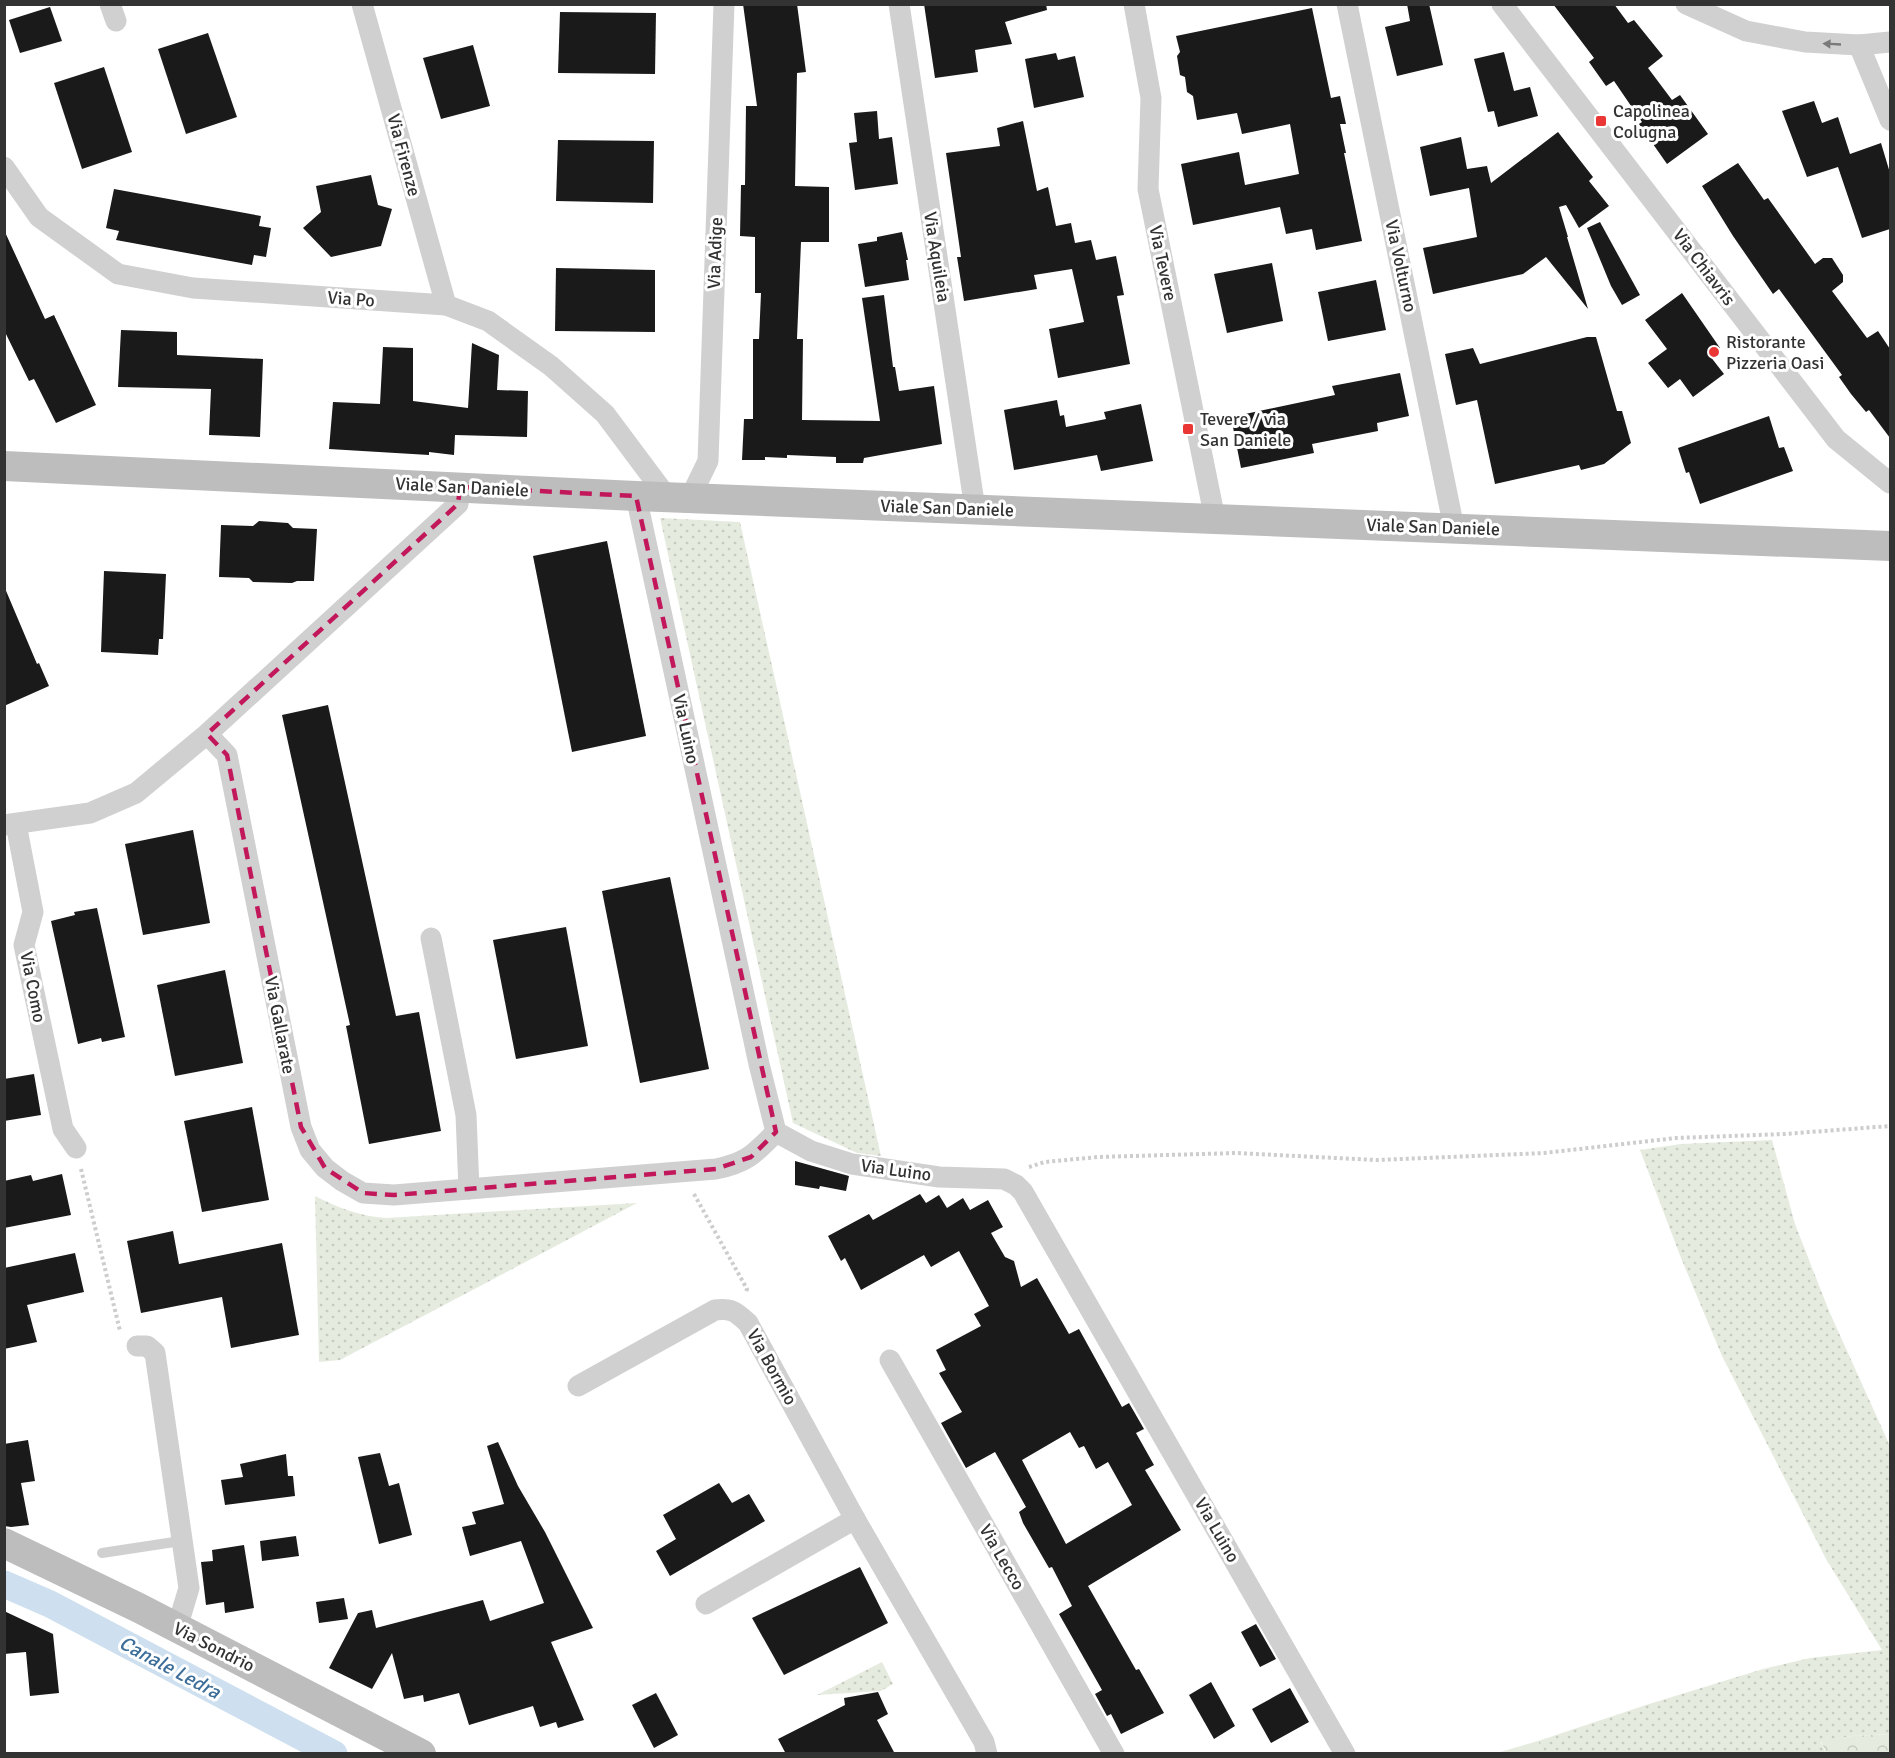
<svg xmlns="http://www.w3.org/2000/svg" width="1895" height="1758" font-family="Signika,sans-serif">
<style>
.grass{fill:url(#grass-dots)}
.forest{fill:url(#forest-crowns)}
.green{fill:#e5ecdf}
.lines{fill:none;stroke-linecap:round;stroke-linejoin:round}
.canal{stroke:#cee0ef;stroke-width:27}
.building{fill:#1a1a1a;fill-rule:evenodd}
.path{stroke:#cdcdcd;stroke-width:4;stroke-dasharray:3 3;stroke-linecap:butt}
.lane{stroke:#d0d0d0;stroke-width:10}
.street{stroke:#d0d0d0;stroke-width:21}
.secondary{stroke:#bdbdbd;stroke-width:30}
.oneway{fill:#7a7a7a}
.marked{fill:none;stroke:#c2185b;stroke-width:4.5;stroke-dasharray:12 8;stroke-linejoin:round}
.poi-dot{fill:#ea3635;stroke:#fff;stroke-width:2}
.labels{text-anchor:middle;stroke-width:6;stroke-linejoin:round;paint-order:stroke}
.poi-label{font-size:18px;fill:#333;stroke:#fff;text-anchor:start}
.street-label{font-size:18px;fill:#333;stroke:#fff}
.water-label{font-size:20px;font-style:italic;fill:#3d6e99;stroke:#fff}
</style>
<defs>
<pattern id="grass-dots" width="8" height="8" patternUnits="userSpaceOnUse" patternTransform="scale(1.5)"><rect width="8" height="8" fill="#e5ecdf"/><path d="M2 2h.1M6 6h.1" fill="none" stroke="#c5cbc0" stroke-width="1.8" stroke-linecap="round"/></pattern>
<pattern id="forest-crowns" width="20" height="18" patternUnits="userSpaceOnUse" patternTransform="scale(1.5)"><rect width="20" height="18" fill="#e5ecdf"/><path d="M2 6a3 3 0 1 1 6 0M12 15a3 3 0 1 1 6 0" fill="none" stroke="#c5cbc0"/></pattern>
</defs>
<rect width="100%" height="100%" fill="#fff"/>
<g class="grass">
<path d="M660,518L740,522L881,1156L857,1153L793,1123Z"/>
<path d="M1772,1140L1795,1224L1829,1311L1890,1446V1734L1852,1736L1821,1742L1826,1754H1543L1538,1741L1649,1704L1763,1669L1810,1658L1882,1650L1826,1559L1722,1356L1681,1258L1640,1150L1681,1144Z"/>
<path d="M315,1196C339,1208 359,1216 386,1218L637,1203L340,1360L319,1362Z"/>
<path d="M882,1662L893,1684L881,1691L817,1695Z"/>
</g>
<path class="forest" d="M1890,1734V1753H1826L1821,1741L1852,1736Z"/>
<path class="green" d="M1538,1741L1543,1753H1497Z"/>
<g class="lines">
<path class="canal" d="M4,1584L50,1604L334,1754"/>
</g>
<g class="building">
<path d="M743,4H797L806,72L797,73L795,186L829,187V242H801L797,339H803L802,420L880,421L862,298L884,295L893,367H895L899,391L934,386L942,444L864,458L863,463H836V457L787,455V458L765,457V460H742L744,419H753V339H759L761,293H755V237L740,236L741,185H745L746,106H757Z"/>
<path d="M924,4H1046L1047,10L1005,22L1012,44L975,50L978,72L935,78Z"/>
<path d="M1407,4H1429L1443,65L1397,76L1385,27L1410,21Z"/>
<path d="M1553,4H1614L1628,23L1634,20L1663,56L1648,68L1672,100L1680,95L1708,134L1667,164L1639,124L1642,122L1614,81L1606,86L1589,62L1594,58Z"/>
<path d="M50,7L62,41L20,53L9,20Z"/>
<path d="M1312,8L1331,98L1340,96L1346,124H1340L1346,153H1344L1362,241L1316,250L1312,229L1286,234L1280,207L1193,225L1181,164L1239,152L1245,185L1299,174L1290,124L1242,134L1237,113L1197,120L1193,96L1187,92L1185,77L1180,75L1177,56L1180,52L1176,36Z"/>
<path d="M560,12L656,13L655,74L558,73Z"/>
<path d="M208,33L237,117L186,134L158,49Z"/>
<path d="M473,45L490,106L441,119L423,58Z"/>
<path d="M1504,52L1514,91L1530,87L1538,116L1498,127L1494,111L1488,112L1474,59Z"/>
<path d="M1056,53L1058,60L1075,56L1084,97L1034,108L1025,59Z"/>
<path d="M104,67L132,152L82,169L54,83Z"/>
<path d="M1814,101L1822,123L1838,117L1850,154L1881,143L1890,173V229L1862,238L1838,167L1807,177L1782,111Z"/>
<path d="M877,111L879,139L892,137L898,184L855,190L849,143L857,142L854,113Z"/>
<path d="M1023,121L1037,191L1048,187L1056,226L1071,223L1075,243L1091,240L1096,260L1116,256L1124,295L1117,296L1130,364L1058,378L1049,329L1084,322L1072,269L1034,275L1037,289L964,301L957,257H961L946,153L1000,146L997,128Z"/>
<path d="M1558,132L1593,177L1589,181L1609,206L1579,228L1566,205L1559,207L1568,237H1567L1588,309L1546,257L1523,274L1433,294L1423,248L1477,237L1469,188L1430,196L1420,147L1461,137L1467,169L1487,166L1491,183Z"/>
<path d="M558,140L654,141L653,203L556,201Z"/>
<path d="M1738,163L1764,200L1768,198L1815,264L1823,258H1832L1843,275V282L1832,291L1867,338L1878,331L1890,349V438L1869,410L1866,412L1851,394L1839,377L1842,375L1779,289L1773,294L1733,236L1702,186Z"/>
<path d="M371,175L378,205L392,209L381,246L331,257L303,228L321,212L316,186Z"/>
<path d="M114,189L261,216L259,226L271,228L266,257L254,255L252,265L116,240L119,231L106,228Z"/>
<path d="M1600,222L1640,295L1622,305L1611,286L1587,228Z"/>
<path d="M4,230L45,319L54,315L96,405L56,423L34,379L29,381L4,330Z"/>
<path d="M902,232L908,260H906L909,280L865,287L858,244L877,241V237Z"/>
<path d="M1272,263L1283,321L1227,333L1214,274Z"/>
<path d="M556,268L655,270V332L555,331Z"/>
<path d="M1376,280L1386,330L1328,341L1318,292Z"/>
<path d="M1682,293L1720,348L1710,356L1724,374L1693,397L1680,379L1668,388L1648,363L1667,349L1645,320Z"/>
<path d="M121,330L177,332V355L263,359L260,437L209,435L211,389L118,387Z"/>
<path d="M1587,337H1596L1617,411H1622L1631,443L1604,464L1581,470L1579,465L1495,484L1477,400L1456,405L1445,354L1473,348L1480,364Z"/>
<path d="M472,343L499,355L497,390L528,391L527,437L455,435L454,455L429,452V455L329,449L333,402L380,404L383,347L413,348V401L468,408Z"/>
<path d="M1400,373L1409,416L1377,423L1378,431L1312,444L1314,453L1241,468L1231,417L1335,395L1332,386Z"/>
<path d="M1057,400L1060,416L1064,415L1066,427L1106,419L1104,412L1141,404L1153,461L1101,471L1097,455L1014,470L1004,410Z"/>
<path d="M1769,416L1779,448L1784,447L1793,471L1700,504L1689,472L1686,473L1678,448Z"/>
<path d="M259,521L288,523L293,528L317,529L314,581H297L292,583L253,582L249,578L219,577L221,525L253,526Z"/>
<path d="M607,541L646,736L572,752L533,556Z"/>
<path d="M104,571L166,574L163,639H159L158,655L101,652Z"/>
<path d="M4,586L37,664L39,663L49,686L4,706Z"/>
<path d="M328,705L396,1016L419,1012L441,1131L369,1144L346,1026L350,1025L282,715Z"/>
<path d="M193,830L210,923L143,935L125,844Z"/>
<path d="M670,877L709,1069L640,1083L602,891Z"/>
<path d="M97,908L125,1037L102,1042L101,1038L78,1044L51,921L75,915L74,912Z"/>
<path d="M566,927L588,1046L516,1059L493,940Z"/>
<path d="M225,970L243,1063L175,1076L157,985Z"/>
<path d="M34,1074L41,1115L4,1121V1079Z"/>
<path d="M252,1107L269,1200L202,1212L184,1121Z"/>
<path d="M795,1161L849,1176L846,1191L820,1186L819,1189L795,1185Z"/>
<path d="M62,1174L71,1215L4,1228V1181L31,1175L33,1181Z"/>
<path d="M920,1194L926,1203L939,1195L947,1208L963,1198L970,1210L988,1200L1003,1227L991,1233L1005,1257L1014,1261L1021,1287L1037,1278L1069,1334L1079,1329L1122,1407L1129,1403L1144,1429L1136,1433L1154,1465L1145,1470L1181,1530L1088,1586L1136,1670L1139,1669L1164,1713L1121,1734L1111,1714L1107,1716L1095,1694L1102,1690L1059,1614L1072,1606L1052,1567L1049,1568L1023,1523L1019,1512L1026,1507L995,1452L966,1468L941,1423L962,1412L939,1373L946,1370L936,1350L981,1326L974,1314L989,1306L959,1251L931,1267L924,1255L861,1290L845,1258L841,1261L828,1236L869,1214L873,1220ZM1070,1432L1079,1448L1084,1446L1096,1469L1108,1462L1132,1505L1066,1544L1022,1460Z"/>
<path d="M173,1231L179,1264L282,1243L299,1335L231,1348L222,1297L141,1313L127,1241Z"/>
<path d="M75,1253L84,1292L27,1305L37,1342L4,1349V1268Z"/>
<path d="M28,1440L35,1481L21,1483L29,1525L11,1527L4,1526V1444Z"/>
<path d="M498,1442L518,1486L545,1532L593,1628L551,1642L584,1720L558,1728L556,1722L540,1727L533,1706L469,1725L459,1693L424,1702L423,1695L404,1699L392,1653L372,1689L329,1668L358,1613L372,1610L376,1628L483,1600L490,1621L544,1603L521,1541L470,1556L462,1527L476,1524L472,1512L504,1504L487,1446Z"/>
<path d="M380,1453L389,1486L399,1483L412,1535L379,1544L358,1457Z"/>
<path d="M286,1454L288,1476H293L295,1496L225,1505L221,1480L243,1477L240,1464Z"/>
<path d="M719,1483L732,1503L749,1494L765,1521L670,1576L656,1551L676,1539L663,1515Z"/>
<path d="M296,1536L299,1556L262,1561L260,1541Z"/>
<path d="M244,1545L254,1608L225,1613L224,1602L206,1605L201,1562L213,1561L212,1550Z"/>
<path d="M860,1567L888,1623L784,1675L752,1618Z"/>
<path d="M344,1598L348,1619L319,1623L316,1602Z"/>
<path d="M4,1611L53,1634L59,1693L30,1696L26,1652L4,1654Z"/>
<path d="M1256,1624L1276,1659L1260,1667L1241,1632Z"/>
<path d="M1211,1682L1235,1726L1214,1739L1189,1695Z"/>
<path d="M1290,1688L1309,1722L1271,1743L1252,1709Z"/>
<path d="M878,1692L888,1714L877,1720L895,1754H786L778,1739L845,1705L844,1698Z"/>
<path d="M656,1693L678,1735L654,1748L632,1705Z"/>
</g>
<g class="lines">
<g class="path">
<path d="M1029,1167L1045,1162L1098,1157L1236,1153L1376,1160L1544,1153L1676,1138L1784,1134L1890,1126"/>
<path d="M81,1169L120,1331"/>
<path d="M694,1194L747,1289L746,1292"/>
</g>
<path class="lane" d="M102,1553L181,1541"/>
<g class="street">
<path d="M110,4L116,21"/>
<path d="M362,4L446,305"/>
<path d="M899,4L975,509"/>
<path d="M1134,4L1151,98L1148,189L1215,519"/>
<path d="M1347,4L1454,528"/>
<path d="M1502,4L1836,439L1890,483"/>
<path d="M1686,4L1746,31L1805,42L1859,45L1890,42"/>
<path d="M1859,45L1890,120"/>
<path d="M4,167L39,217L118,274L193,288L446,305L488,321L551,366L605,414L667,497"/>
<path d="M636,496L759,1064L776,1132L811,1151L852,1164L939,1177L1004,1179L1016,1185L1023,1192L1345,1754"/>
<path d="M690,498L708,461L724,4"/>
<path d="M207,734L227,755L301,1127L310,1150L325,1168L342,1181L363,1193L394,1195L716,1169C747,1163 754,1154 776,1132"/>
<path d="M16,824L33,912L24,945L63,1129L76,1148"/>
<path d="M4,825L90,813L136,793L207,734L458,504L460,487"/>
<path d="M431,938L466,1115L469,1189"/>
<path d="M137,1346H147L155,1353L189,1588L177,1628"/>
<path d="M890,1360L1114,1754"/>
<path d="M578,1386L715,1310C732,1308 736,1312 748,1323L855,1519L984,1742L987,1754"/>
<path d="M706,1604L855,1519"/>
</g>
<g class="secondary">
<path d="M4,466L636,496L1890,546"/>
<path d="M4,1543L139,1608L421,1754"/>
</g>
</g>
<defs><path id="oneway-solid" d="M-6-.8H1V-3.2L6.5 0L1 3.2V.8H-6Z" transform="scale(1.5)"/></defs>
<use class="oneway" href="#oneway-solid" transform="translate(1832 44) rotate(-177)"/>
<path class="marked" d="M460,487L636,496L776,1132L751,1157L716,1169L394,1195L363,1193L325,1168L301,1127L227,755L207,734L458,504Z"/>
<g class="poi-dot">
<rect x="1595" y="115" width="12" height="12" rx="3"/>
<circle cx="1714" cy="352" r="6"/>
<rect x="1182" y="423" width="12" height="12" rx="3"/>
</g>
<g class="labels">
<g class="poi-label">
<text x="1613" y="117">Capolinea<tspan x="1613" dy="21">Colugna</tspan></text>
<text x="1726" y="348">Ristorante<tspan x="1726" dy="21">Pizzeria Oasi</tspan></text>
<text x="1200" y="425">Tevere / via<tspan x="1200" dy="21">San Daniele</tspan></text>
</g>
<g class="street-label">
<text transform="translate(404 155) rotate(75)" y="6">Via Firenze</text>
<text transform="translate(715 253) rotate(-88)" y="6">Via Adige</text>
<text transform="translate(937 257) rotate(81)" y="6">Via Aquileia</text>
<text transform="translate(1163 263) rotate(78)" y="6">Via Tevere</text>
<text transform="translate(1401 266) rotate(78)" y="6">Via Volturno</text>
<text transform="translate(1704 267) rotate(53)" y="6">Via Chiavris</text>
<text transform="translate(351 299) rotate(4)" y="6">Via Po</text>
<text transform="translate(462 487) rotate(3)" y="6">Viale San Daniele</text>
<text transform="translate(947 508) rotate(2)" y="6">Viale San Daniele</text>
<text transform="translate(1433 527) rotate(2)" y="6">Viale San Daniele</text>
<text transform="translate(686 729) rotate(78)" y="6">Via Luino</text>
<text transform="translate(33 987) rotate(79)" y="6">Via Como</text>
<text transform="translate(280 1025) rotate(79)" y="6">Via Gallarate</text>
<text transform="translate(896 1170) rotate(8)" y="6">Via Luino</text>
<text transform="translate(772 1367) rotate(61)" y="6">Via Bormio</text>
<text transform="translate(1217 1530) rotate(60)" y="6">Via Luino</text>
<text transform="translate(1002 1557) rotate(60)" y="6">Via Lecco</text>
<text transform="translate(214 1647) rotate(27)" y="6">Via Sondrio</text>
</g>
<g class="water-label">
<text transform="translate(170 1667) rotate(28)" y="7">Canale Ledra</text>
</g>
</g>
<rect width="1895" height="1758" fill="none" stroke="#333333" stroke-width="12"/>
</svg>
